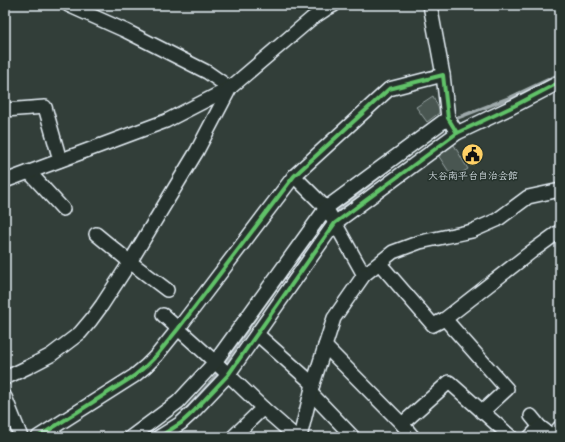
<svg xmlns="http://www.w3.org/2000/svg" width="565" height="442" font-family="Mali,'Klee One',sans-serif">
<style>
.green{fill:#495651;stroke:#98a4a4}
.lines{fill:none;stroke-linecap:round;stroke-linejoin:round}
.stream{stroke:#9ea9ab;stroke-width:3.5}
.street-casing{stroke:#e8f1f8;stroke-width:16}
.street{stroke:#26332d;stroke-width:13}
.cycleway-casing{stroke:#26332d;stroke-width:6}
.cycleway{stroke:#61c268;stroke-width:4}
.labels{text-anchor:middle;stroke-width:3;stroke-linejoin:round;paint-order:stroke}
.poi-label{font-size:10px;fill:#e8f1f8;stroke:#26332d}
</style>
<rect width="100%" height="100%" fill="#323e39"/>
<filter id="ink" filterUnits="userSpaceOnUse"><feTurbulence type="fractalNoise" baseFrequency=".025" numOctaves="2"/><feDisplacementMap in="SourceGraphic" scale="8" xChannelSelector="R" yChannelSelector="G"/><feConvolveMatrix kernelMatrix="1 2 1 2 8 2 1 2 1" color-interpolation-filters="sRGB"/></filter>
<g filter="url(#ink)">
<g class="green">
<path d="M433,96L439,109V113L427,122L416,107Z"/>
<path d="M451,140L468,169L453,178L436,152Z"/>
</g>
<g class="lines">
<g class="stream">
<path d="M453,121L457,118L509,98L560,74"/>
<path d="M333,214L383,174"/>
<path d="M223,366L258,314L324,222L329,218"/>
<path d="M180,416L212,381L219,371"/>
<path d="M147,437L158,430"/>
</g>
<defs>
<g id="street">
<path d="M68,5L126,31L207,72L230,88"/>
<path d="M430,5L443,75"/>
<path d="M5,110L45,107L60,160"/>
<path d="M29,172L63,209"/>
<path d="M294,176L326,208L335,223L364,275L393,252L420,242L472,231L497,220L528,197L560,190"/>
<path d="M5,181L166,121L230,88L311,19L326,9L334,5"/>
<path d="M96,234L130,262L167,290"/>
<path d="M380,264L433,325L445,319L531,252L560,231"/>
<path d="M163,315L215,362L263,408L296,437"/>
<path d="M445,319L507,389L482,412"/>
<path d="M257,334L313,384"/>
<path d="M325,346L402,424L413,437"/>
<path d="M5,378L28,367L51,355L80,333L91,320L102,305L130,262L197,151L230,88"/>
<path d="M311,393L353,437"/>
<path d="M5,397L21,437"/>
<path d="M531,416L540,427L552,436L560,427"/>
<path d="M402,424L449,382L511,437"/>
<path d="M38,437L134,376L146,366L157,355L178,329L294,176L389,89L443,75L448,118L457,133"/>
<path d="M131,437L178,402L215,362L326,208L448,118"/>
<path d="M159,437L181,423L193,412L228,375L335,223L457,133L512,107L560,82"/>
<path d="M233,437L263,408"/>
<path d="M300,437L313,384L334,318L364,275"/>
<path d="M530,437L540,427"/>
</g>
</defs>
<use href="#street" class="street-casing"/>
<use href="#street" class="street"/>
<defs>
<g id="cycleway">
<path d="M38,437L134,376L146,366L157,355L178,329L294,176L389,89L443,75L448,118L457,133"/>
<path d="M159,437L181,423L193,412L228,375L335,223L457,133L512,107L560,82"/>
</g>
</defs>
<use href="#cycleway" class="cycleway-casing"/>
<use href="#cycleway" class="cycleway"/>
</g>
</g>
<defs>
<symbol id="civic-disc" viewBox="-11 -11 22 22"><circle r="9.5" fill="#ffd166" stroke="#26332d"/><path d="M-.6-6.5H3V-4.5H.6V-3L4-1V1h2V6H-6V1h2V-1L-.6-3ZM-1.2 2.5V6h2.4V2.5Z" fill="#111"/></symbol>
</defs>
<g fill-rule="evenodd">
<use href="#civic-disc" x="460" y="142" width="25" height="25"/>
</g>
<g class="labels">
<g class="poi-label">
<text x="473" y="179">大谷南平台自治会館</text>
</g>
</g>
<rect width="565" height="442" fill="none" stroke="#26332d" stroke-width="20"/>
<rect x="10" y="10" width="545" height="422" fill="none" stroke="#e8f1f8" stroke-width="1.5" filter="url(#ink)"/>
</svg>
